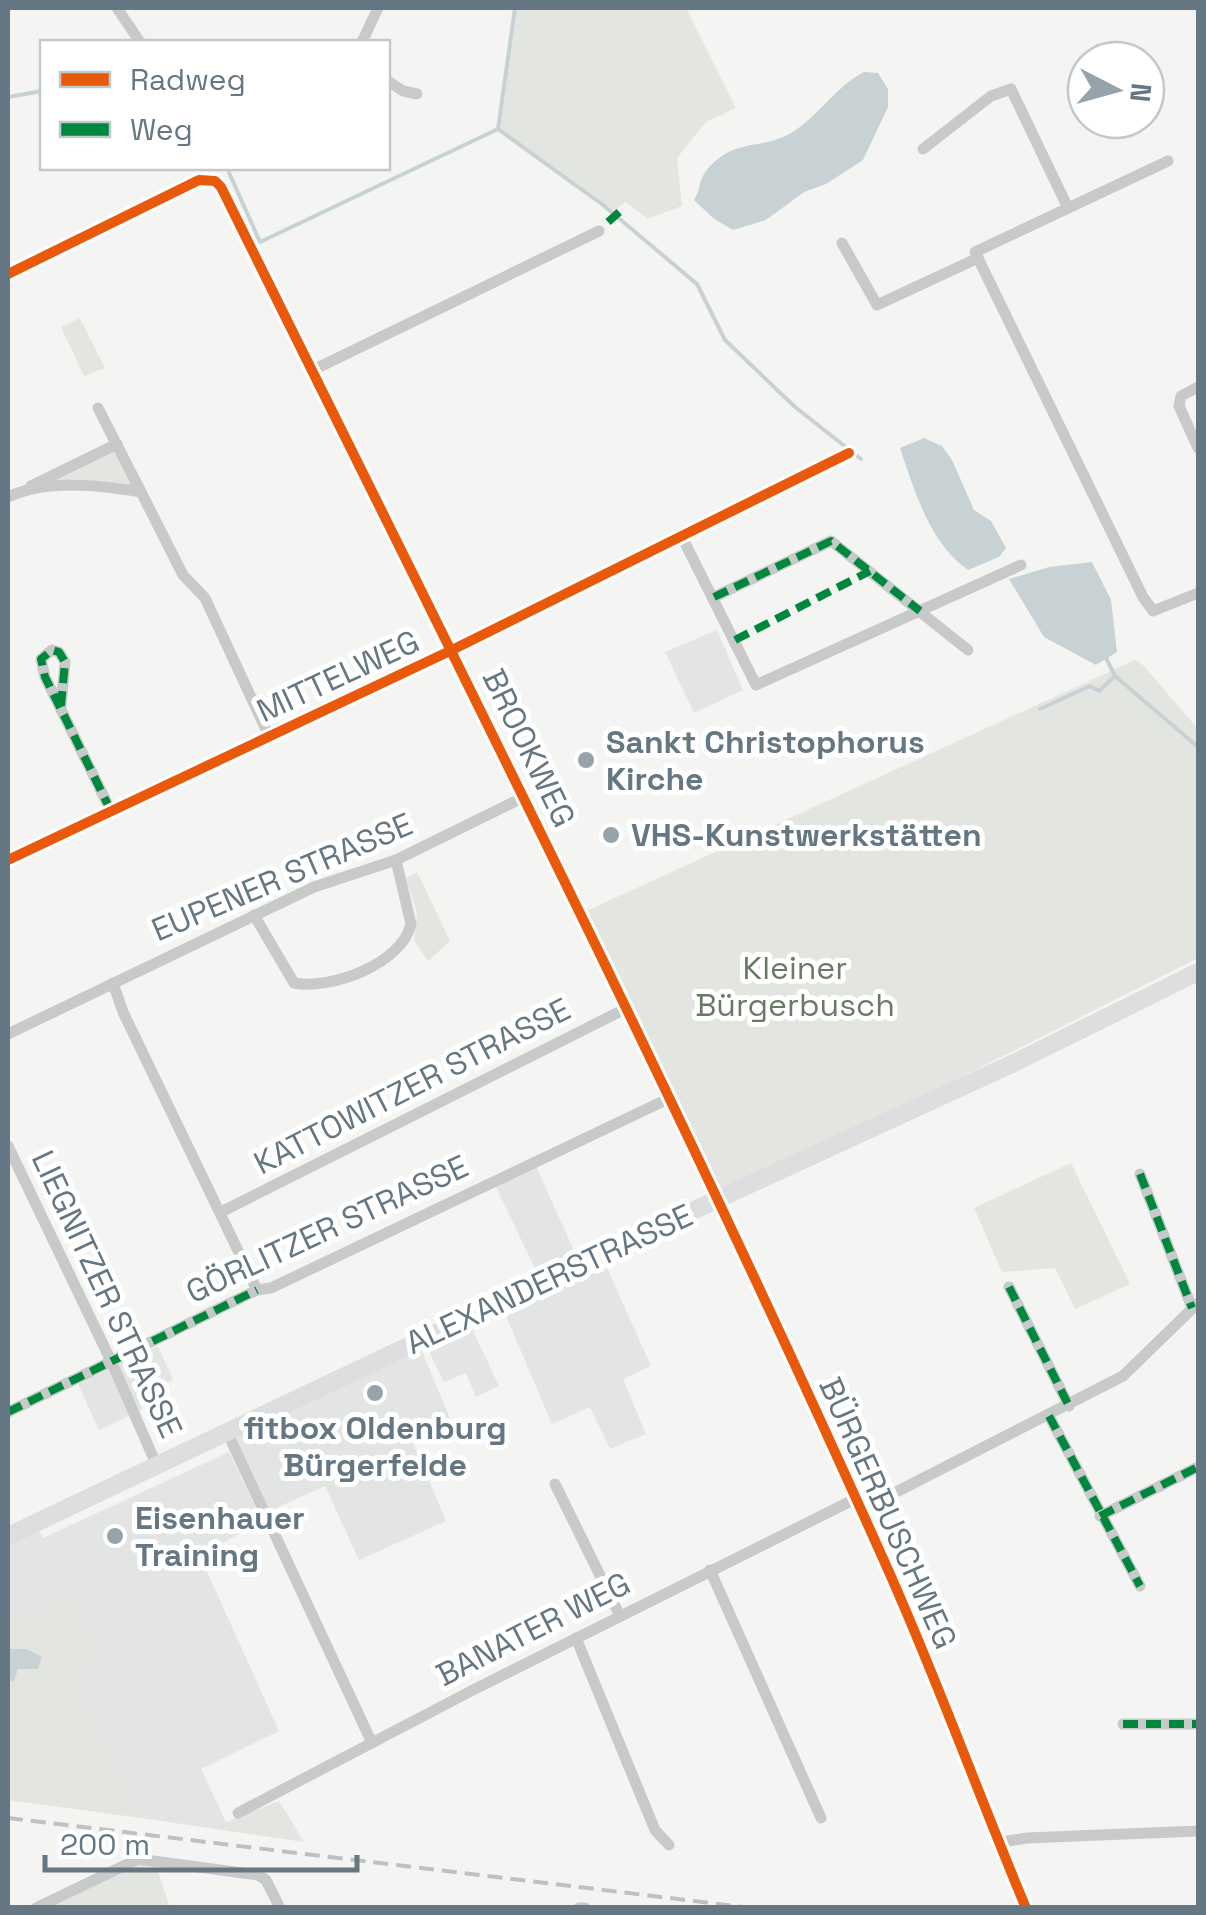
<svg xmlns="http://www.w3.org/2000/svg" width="1206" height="1915" font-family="'Space Grotesk',sans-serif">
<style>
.built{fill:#e3e4e4}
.green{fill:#e3e6e0}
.water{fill:#c8d2d4}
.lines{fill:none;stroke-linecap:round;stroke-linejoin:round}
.stream{stroke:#c8d2d4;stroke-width:4}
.street{stroke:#c8caca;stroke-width:11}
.secondary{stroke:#dddedf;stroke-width:18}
.rail{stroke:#bec0c1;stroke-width:4;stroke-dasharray:15 8;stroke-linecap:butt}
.quiet{stroke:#00873e;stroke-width:8;stroke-dasharray:15 8;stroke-linecap:butt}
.cycleway-casing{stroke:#fff;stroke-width:16}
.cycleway{stroke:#e8590c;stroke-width:10}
.poi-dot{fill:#97a3aa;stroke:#fff;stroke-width:4}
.labels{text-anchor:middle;stroke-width:10;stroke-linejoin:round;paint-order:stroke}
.street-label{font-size:32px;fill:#657782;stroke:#fff}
.poi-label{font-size:32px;font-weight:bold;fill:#657782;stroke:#fff;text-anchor:start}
.park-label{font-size:32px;fill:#6a7964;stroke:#fff}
</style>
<rect width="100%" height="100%" fill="#f4f4f3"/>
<g class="built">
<path d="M717,630L743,690L694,713L665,652Z"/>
<path d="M534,1162L586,1277L607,1268L651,1366L623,1379L646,1434L610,1449L590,1407L552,1424L504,1311L546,1291L493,1181Z"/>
<path d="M467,1318L499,1386L476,1397L466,1373L444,1382L423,1339Z"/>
<path d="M418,1342L452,1423L412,1441L446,1521L359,1560L325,1486L265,1513L227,1432Z"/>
<path d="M158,1346L173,1380L137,1396L142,1410L99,1430L78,1384Z"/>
<path d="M229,1452L262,1521L200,1556L279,1731L201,1769L226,1822L279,1801L304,1842L141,1818L68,1675L70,1600L27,1619L8,1621V1537L35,1524L43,1538Z"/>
</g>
<g class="green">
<path d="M515,8H686L736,108L706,122L677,158L682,206L648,219L625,202L612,213L498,129Z"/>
<path d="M80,318L105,368L84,376L61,327Z"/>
<path d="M117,444L141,492L25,489Z"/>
<path d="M1135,660L1143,665L1198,729V958L718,1199L582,913Z"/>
<path d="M417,872L450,941L428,961L414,940L417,913L406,878Z"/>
<path d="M1071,1163L1130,1284L1075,1309L1055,1268L1002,1272L974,1208Z"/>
<path d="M70,1600L100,1658L69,1675L141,1818L8,1800V1620L24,1613L27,1619Z"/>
<path d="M272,1804L298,1837L196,1824L218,1816L227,1825Z"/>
<path d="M138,1859L154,1861L170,1907L36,1908Z"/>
</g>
<g class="water">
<path d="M864,72L878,73L888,89V107L863,160L826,184L804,192L766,220L733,230L713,218L694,200C700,191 699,180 706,171C733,137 760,151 791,133C818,117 835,87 864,72Z"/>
<path d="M924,438L942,446L952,460L974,510L991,521L1006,548L999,557L968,570C929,542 915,492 900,448Z"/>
<path d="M1092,562L1111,600L1117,652L1096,665L1044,637L1009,579L1049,567Z"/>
<path d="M8,1649H26L42,1657L38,1669H18L14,1681L8,1680Z"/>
</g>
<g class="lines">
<g class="stream">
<path d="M8,97L42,91"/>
<path d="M498,129L515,8"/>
<path d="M227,168L260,242L498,129L603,205L697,284L725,340L795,407L861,459"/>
<path d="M1106,658L1115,676L1198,747"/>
<path d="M1040,709L1090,686L1099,691L1115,676"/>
</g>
<g class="street">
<path d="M117,8L140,42"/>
<path d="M362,42L378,8"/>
<path d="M388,81L403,91L417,94"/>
<path d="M923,149L991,96L1011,89L1068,208"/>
<path d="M1168,161L975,252L1143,597L1153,611L1198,593"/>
<path d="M208,179L221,187C448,646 680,1103 889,1572C938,1682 979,1796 1026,1908"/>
<path d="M842,243L877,305L978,258"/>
<path d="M8,274L187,185L208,179"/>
<path d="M311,371L599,231"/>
<path d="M1198,387L1181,396L1179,406L1198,448"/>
<path d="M98,408L141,492"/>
<path d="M31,486L117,444"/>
<path d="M8,497C48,479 98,485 141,492L183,575L205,598L269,736"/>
<path d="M682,537L756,685L1021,565"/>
<path d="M714,597L831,541L968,650"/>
<path d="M61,706L65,662L59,652L52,650L41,659L45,677L111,811"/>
<path d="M8,860L452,650L849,453"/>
<path d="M254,915L294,983C331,990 402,964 411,924L396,860"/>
<path d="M113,983L123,1012L257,1290"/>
<path d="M8,1034L314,887L396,860L524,797"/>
<path d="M8,1146L112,1363L157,1466"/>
<path d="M1140,1174L1192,1308"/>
<path d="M221,1212L627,1008"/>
<path d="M1009,1287L1069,1406"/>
<path d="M8,1412L257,1290L271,1288L670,1098"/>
<path d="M1049,1416L1140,1586"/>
<path d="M227,1432L372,1743"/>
<path d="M555,1484L620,1616"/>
<path d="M861,1510L1123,1376L1198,1303"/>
<path d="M1100,1516L1196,1468"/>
<path d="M710,1570L821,1818"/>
<path d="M576,1638L655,1830L669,1845"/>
<path d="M1123,1724H1198"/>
<path d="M238,1813L471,1691L855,1499"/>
<path d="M1001,1842L1027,1838L1198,1831"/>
<path d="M36,1908L138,1859L258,1875L266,1880L280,1908"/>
<path d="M579,1908H585"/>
</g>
<path class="secondary" d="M8,1536L718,1199L1016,1062L1198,972"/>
<path class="rail" d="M8,1818L752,1908"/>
<g class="quiet">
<path d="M608,222L625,207"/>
<path d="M714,597L831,541L920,611"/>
<path d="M735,640L870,571"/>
<path d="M61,706L65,662L59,652L52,650L41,659L45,677L111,811"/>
<path d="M1140,1174L1192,1308"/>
<path d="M1009,1287L1069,1406"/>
<path d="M8,1412L257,1290"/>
<path d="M1049,1416L1140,1586"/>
<path d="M1100,1516L1196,1468"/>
<path d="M1123,1724H1198"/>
</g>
<defs>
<g id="cycleway">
<path d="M8,274L199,180L215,181L221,187C448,646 680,1103 889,1572C938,1682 979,1796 1026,1908"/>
<path d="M8,860L452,650L849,453"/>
</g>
</defs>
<use href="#cycleway" class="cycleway-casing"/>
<use href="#cycleway" class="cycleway"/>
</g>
<g class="poi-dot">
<circle cx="586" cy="760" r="10"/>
<circle cx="611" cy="835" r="10"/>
<circle cx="375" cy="1393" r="10"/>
<circle cx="115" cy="1536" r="10"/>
</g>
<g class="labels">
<g class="street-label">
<text transform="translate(338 676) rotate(-25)" y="11">MITTELWEG</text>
<text transform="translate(529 748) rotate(64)" y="11">BROOKWEG</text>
<text transform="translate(282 877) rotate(-23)" y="11">EUPENER STRASSE</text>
<text transform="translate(412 1086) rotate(-27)" y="11">KATTOWITZER STRASSE</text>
<text transform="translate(327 1229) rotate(-25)" y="11">GÖRLITZER STRASSE</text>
<text transform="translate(549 1279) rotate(-25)" y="11">ALEXANDERSTRASSE</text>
<text transform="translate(107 1294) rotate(65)" y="11">LIEGNITZER STRASSE</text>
<text transform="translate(888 1513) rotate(66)" y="11">BÜRGERBUSCHWEG</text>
<text transform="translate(533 1629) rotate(-27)" y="11">BANATER WEG</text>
</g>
<g class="poi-label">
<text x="606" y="753">Sankt Christophorus<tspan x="606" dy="37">Kirche</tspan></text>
<text x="631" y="846">VHS-Kunstwerkstätten</text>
<text x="375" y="1439" text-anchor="middle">fitbox Oldenburg<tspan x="375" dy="37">Bürgerfelde</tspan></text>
<text x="135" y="1529">Eisenhauer<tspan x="135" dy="37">Training</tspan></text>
</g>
<g class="park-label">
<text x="795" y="979">Kleiner<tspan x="795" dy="37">Bürgerbusch</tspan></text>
</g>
</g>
<rect width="1206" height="1915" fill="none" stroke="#657782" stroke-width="20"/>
<rect x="40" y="40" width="350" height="130" fill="#ffffff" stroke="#c1c9cd" stroke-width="2.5"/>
<rect x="60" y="72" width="50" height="15" fill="#e8590c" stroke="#c1c9cd" stroke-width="2.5"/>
<text x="130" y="90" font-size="30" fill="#657782">Radweg</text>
<rect x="60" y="122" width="50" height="15" fill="#00873e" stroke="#c1c9cd" stroke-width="2.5"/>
<text x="130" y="140" font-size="30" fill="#657782">Weg</text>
<g transform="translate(1116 90) rotate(96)"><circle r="48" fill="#ffffff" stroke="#c1c9cd" stroke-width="2.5"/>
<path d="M0-8L18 38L0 25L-18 38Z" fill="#97a3aa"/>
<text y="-15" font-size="28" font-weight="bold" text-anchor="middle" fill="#657782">N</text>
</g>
<path d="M45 1855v15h312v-15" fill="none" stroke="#657782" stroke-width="5"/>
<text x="60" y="1855" font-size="30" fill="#657782" stroke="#ffffff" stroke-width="8" paint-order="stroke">200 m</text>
</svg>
